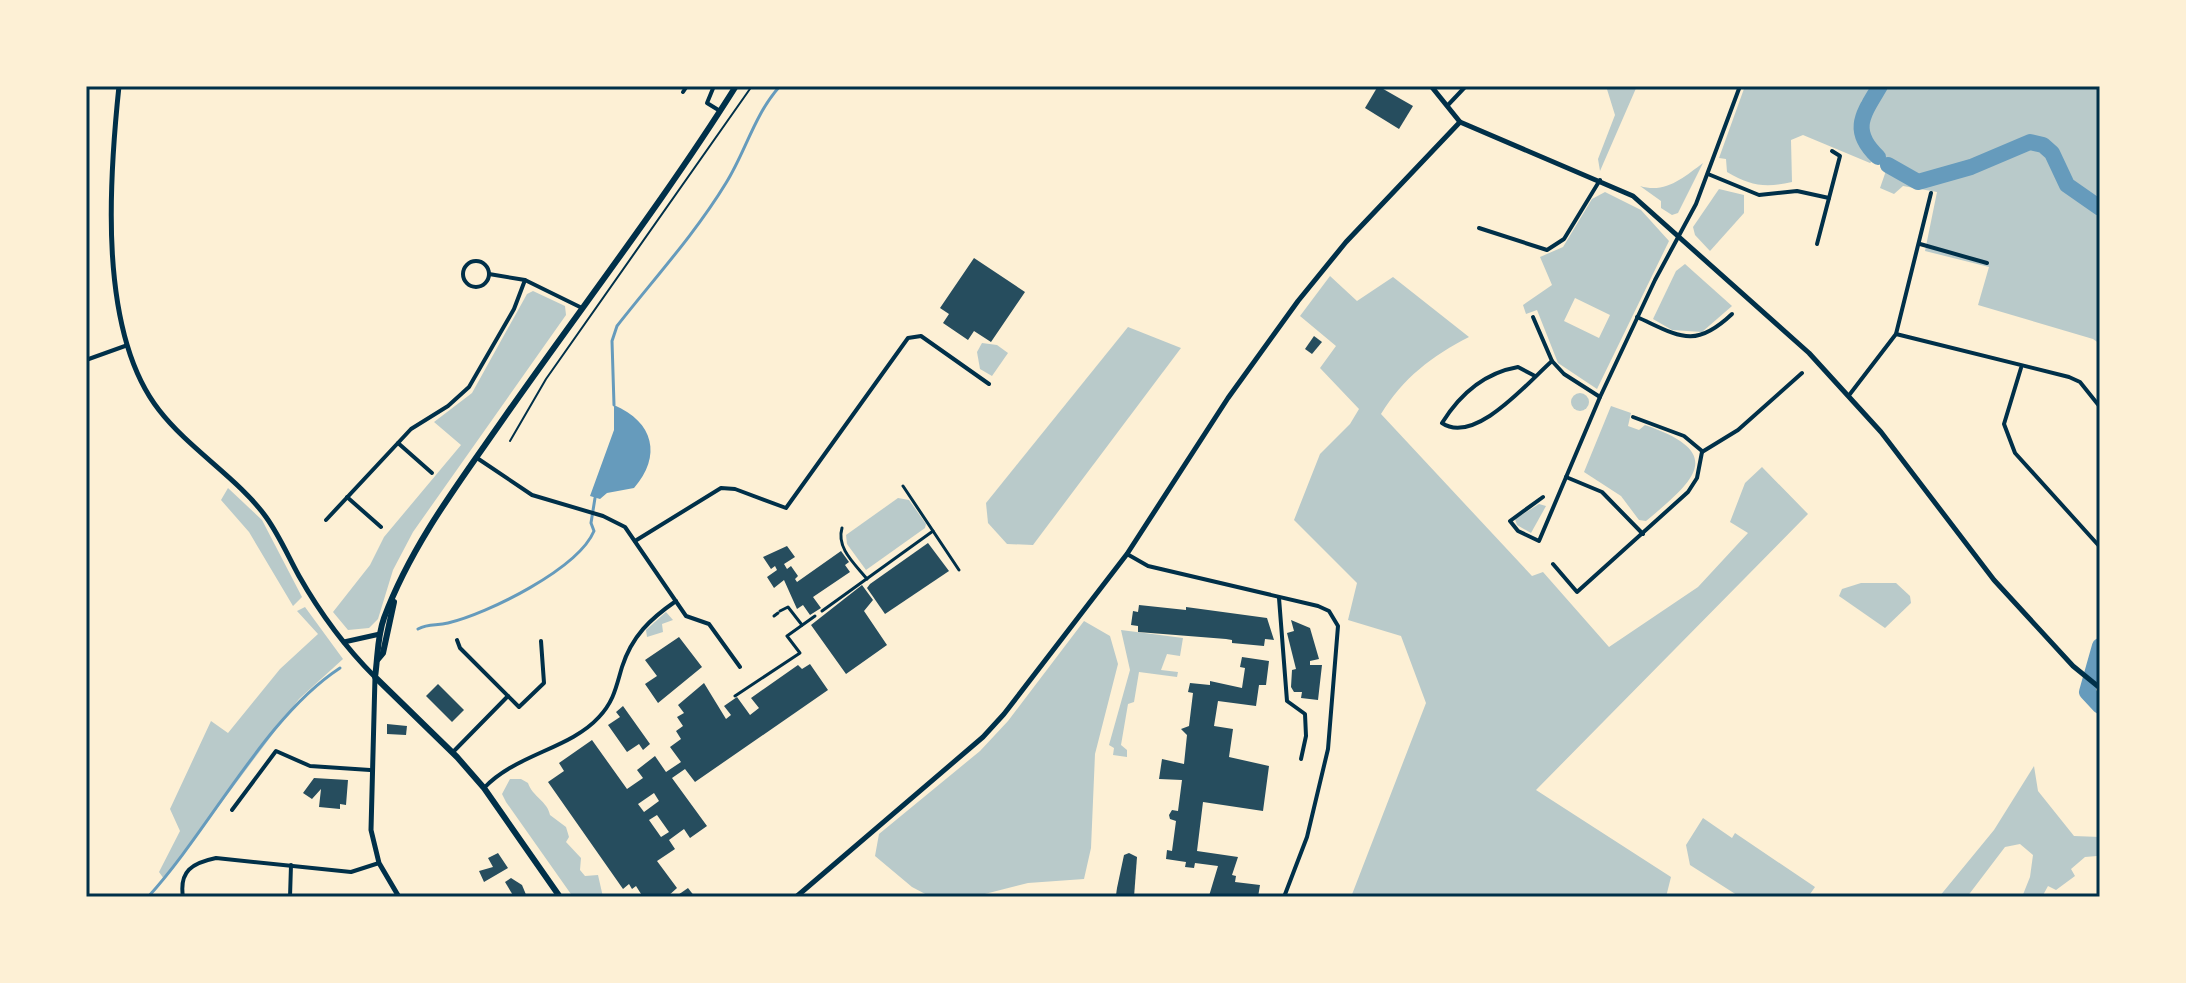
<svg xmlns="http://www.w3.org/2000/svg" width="2186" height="983" font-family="Lato,sans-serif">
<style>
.green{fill:#b9caca;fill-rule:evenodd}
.water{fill:#669bbc}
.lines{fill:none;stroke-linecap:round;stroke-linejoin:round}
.stream{stroke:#669bbc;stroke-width:3}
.river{stroke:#669bbc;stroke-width:16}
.building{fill:#264d5e;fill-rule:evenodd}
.path{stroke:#003049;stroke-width:2}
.pedestrian{stroke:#003049;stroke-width:3}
.minor{stroke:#003049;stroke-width:4}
.tertiary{stroke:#003049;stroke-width:5}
.secondary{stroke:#003049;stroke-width:5}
.trunk{stroke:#003049;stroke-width:6}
.neatline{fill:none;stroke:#003049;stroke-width:3}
</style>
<rect width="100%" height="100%" fill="#fdf0d5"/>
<g class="green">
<path d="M1606,86H1637L1600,171L1598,159L1615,115Z"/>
<path d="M1745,86H1877L1869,98L1862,100C1854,132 1852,135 1876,159L1870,163L1803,135L1791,140L1792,182C1765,188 1751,186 1727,172L1726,159L1719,158Z"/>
<path d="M1886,86H2100V344L2093,339L1978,305L1989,267L1925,251L1937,192L1903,186L1894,194L1880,188L1888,165L1866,132L1870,109Z"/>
<path d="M1703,163L1678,213L1672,215L1661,208V201L1640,186C1666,194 1684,177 1703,163Z"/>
<path d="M1719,189L1744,195V213L1710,251L1695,235L1693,227Z"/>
<path d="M1605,192L1641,210L1669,241L1597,389L1558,363L1537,310L1526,314L1523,305L1552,285L1540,257L1563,247L1592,199ZM1575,298L1610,315L1599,338L1564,321Z"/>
<path d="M1685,264L1732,306L1702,332L1672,330L1653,319L1676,271Z"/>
<path d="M1330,276L1357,301L1393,277L1469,337C1432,356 1403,378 1381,414L1532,576L1543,572L1609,647L1698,587L1748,533L1730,522L1745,483L1762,467L1808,514L1536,790L1671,877L1666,897H1351L1426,703L1401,636L1348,620L1357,583L1294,520L1320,454L1350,424L1359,409L1320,368L1336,346L1300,316Z"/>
<path d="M533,291L565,306L566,315L413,532L393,570L378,619L369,628L348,630L333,612L370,565L384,537L461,445L434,422L472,393L527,294Z"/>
<path d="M1128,327L1181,348L1033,545L1007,544L988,523L986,503Z"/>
<path d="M982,343L997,345L1008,353L992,376L980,369L977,352Z"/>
<circle cx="1580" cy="402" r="9"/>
<path d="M1611,406L1631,413L1628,426L1639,430L1645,425C1727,453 1695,480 1646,521L1639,520L1621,496L1584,472Z"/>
<path d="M228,488L262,520L302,597L293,606L249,532L221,500Z"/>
<path d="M898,498L909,500L926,524L925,528L866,570L847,544L846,535Z"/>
<path d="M1539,504L1546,506L1531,533L1517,525L1515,519Z"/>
<path d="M1861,583H1896L1910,596L1911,603L1885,628L1839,596L1842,589Z"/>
<path d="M305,607L343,659L299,699L164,879L159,872L180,831L170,809L211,721L228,733L280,669L318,634L297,611Z"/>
<path d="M666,612L673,620L662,624L663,632L647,637L646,630Z"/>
<path d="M1084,621L1110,636L1118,664L1095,754L1091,848L1084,879L1028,883L973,897H931L912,887L875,856L879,834L980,751L1008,721Z"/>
<path d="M1121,630L1183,638L1180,656L1167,654L1161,670L1178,672L1177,677L1139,672L1134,702L1128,704L1121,745L1127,750V757L1113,755L1114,748L1109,745L1130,670Z"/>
<path d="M2034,766L2038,791L2074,836L2100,837V862L2097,856L2085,857L2071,869L2075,876L2056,890L2048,886L2042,897H2022L2030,877L2033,855L2020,844L2005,847L1967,897H1939L1994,830Z"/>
<path d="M510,779H521L528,783C532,796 548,802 550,815L566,827L569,837L566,842L581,858L580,870L585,876L598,875L603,897H573L506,802L502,794Z"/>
<path d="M1703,818L1732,838L1735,833L1815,887L1808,897H1740L1690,865L1686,845Z"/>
</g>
<path class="water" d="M614,405C654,422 662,456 634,488L607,493L600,499L590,496L614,430Z"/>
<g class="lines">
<g class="stream">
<path d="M1878,157L1888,165"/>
<path d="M614,405L612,341L617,326C653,280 695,234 726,183C746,151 754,115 780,86"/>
<path d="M418,629C429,623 436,626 448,623C487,614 578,569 594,531L591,523L595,498"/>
<path d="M148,897C211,828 265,717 340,668"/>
</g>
<g class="river">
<path d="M1878,157C1849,130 1864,113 1880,86"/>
<path d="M1888,165L1918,182L1971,167L2030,142L2043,145L2052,153L2067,185L2100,208"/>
<path d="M2100,646L2087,692L2100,706"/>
</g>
</g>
<g class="building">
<path d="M1378,86L1413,106L1399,129L1365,108Z"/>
<path d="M974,258L1025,292L991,342L974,331L968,340L943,323L949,314L940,308Z"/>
<path d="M1314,336L1322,342L1312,354L1305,349Z"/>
<path d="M928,543L949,571L885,614L867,588L870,584Z"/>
<path d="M787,546L795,557L784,564L787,569L791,566L798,576L795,579L797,582L841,551L849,562L845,565L850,572L813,597L821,608L810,615L803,605L797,609L784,580L774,588L767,577L777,570L775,566L771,569L763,557Z"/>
<path d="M862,585L873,600L864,611L887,645L846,674L811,625Z"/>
<path d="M1139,605L1186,610V607L1267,618L1274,640L1265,639L1264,646L1232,643V640L1226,639L1138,632V626L1131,625L1133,611L1138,612Z"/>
<path d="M1291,620L1310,628L1319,659L1310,661V665H1322L1318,700L1301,698L1302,692H1294L1291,687L1292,670L1296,669L1287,633L1294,631Z"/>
<path d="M679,637L702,667L658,703L645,684L657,676L645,660Z"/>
<path d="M1242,657L1269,661L1266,685H1259L1256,706L1218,701L1214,726L1233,729L1229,757L1269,766L1263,811L1203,802L1197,851L1238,857L1232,875L1236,876L1235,882L1260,885L1258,897H1217L1209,896L1218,866L1195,863L1194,868L1185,867L1186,862L1166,859L1167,850L1172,851L1176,821L1170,819L1169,815L1172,810L1178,811L1182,780L1159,779L1162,759L1184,764L1187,735L1181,729L1189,726L1193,693L1188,692L1190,683L1210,685V681L1242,688L1245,668L1240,667Z"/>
<path d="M810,664L828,690L695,782L685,769L672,778L707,826L690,838L684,829L669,840L675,849L657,861L677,888L667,897H643L636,886L632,889L629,884L623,889L548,782L564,771L559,763L592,740L627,789L643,778L637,770L655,756L666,772L681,762L670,747L681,739L676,731L683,726L677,717L684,713L678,705L704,683L726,719L731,715L724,706L737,697L750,715L759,708L751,698L798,665L802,669ZM654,793L659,801L644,812L638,804ZM657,815L669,832L661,837L649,820Z"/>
<path d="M438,684L464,710L452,722L426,696Z"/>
<path d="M623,706L650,744L643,750L639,744L627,752L608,725L620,717L616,712Z"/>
<path d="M387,724L407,726L406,735L387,734Z"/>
<path d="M314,778L348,780L346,805L340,804V809L319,807L321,789L312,799L303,793Z"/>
<path d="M498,853L508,868L484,882L479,871L493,867L488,858Z"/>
<path d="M1129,853L1137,857L1134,897H1120L1116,895L1117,888L1124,855Z"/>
<path d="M511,878L522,885L527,897H514L505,882Z"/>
<path d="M688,888L695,897H675Z"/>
</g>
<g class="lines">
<path class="path" d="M510,441L546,379L752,86"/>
<g class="pedestrian">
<path d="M903,486L959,570"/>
<path d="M842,528C836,548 855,564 867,579"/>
<path d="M780,611L788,607L802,625"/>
<path d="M822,611L933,531"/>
<path d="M774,616L778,613"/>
<path d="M735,696L800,653L787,636L815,616"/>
</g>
<g class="minor">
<path d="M694,86L696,87"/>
<path d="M714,86L707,103L720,111"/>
<path d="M683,92L687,86"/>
<path d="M1448,105L1466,86"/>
<path d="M1708,174L1759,195L1797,191L1829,198"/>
<path d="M1479,228L1547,250L1564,239L1600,180"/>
<path d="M1817,244L1840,156L1832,151"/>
<path d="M1920,244L1987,263"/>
<circle cx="476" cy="274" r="13"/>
<path d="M489,274L525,280L582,308"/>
<path d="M1533,317L1552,361L1564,374L1600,397"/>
<path d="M1637,317C1679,336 1694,350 1732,314"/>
<path d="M1896,334L2069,377L2080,382L2100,407"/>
<path d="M86,360L125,346"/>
<path d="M2021,368L2004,424L2015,453L2100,547"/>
<path d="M1535,376L1518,367C1484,373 1460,394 1442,423C1475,446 1530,380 1552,361"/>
<path d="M1850,394L1896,334L1931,193"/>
<path d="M1633,417L1684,436L1702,451"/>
<path d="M398,443L432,473"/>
<path d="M1702,452L1738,430L1802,373"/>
<path d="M477,458L532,495L603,516L625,527L686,616L709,624L740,667"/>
<path d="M1566,477L1602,492L1643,534"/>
<path d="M347,497L381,527"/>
<path d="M1543,497L1510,521L1518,531L1539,541L1600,397L1655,280L1696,204L1740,86"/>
<path d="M326,520L411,429L448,406L469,387L514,309L525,280"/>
<path d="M635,541L721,488L735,489L786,508L908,338L921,336L989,384"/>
<path d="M1127,554L1148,566L1318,606L1329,611L1338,626L1328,749L1307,837L1284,897"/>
<path d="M1553,564L1577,592L1688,492L1697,478L1702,452"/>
<path d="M1279,598L1287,701L1305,714L1306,736L1301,759"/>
<path d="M457,640L460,648L519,707L544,683L541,641"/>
<path d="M453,752L508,696"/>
<path d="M484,788C516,754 570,749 599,717C614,701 616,687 622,667C632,636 650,619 676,601"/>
<path d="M232,810L276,751L310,766L370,770"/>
<path d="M183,897C179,871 192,863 216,858L351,872L379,863"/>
<path d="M290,897L291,865"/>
</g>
<g class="tertiary">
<path d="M1431,86L1460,122L1633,196L1809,353L1881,432L1994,580L2073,666L2100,688"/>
<path d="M796,897L983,737L1004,714L1127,554L1228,398L1298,301L1346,242L1460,122"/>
</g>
<g class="secondary">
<path d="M119,86C109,181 98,332 159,410C189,449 239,479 266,517C279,535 288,556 299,576C320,613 345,647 375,677L371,830L379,863L399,897"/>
<path d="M344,642L380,634"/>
</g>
<g class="trunk">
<path d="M378,659L383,653L394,602"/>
<path d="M560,897L484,788L457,757L375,677C378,657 377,637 384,618C412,543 461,480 506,415C583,305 665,199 736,86"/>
</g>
</g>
<rect width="2186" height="983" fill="none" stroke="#fdf0d5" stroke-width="176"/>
<rect x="88" y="88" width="2010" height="807" class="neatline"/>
</svg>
